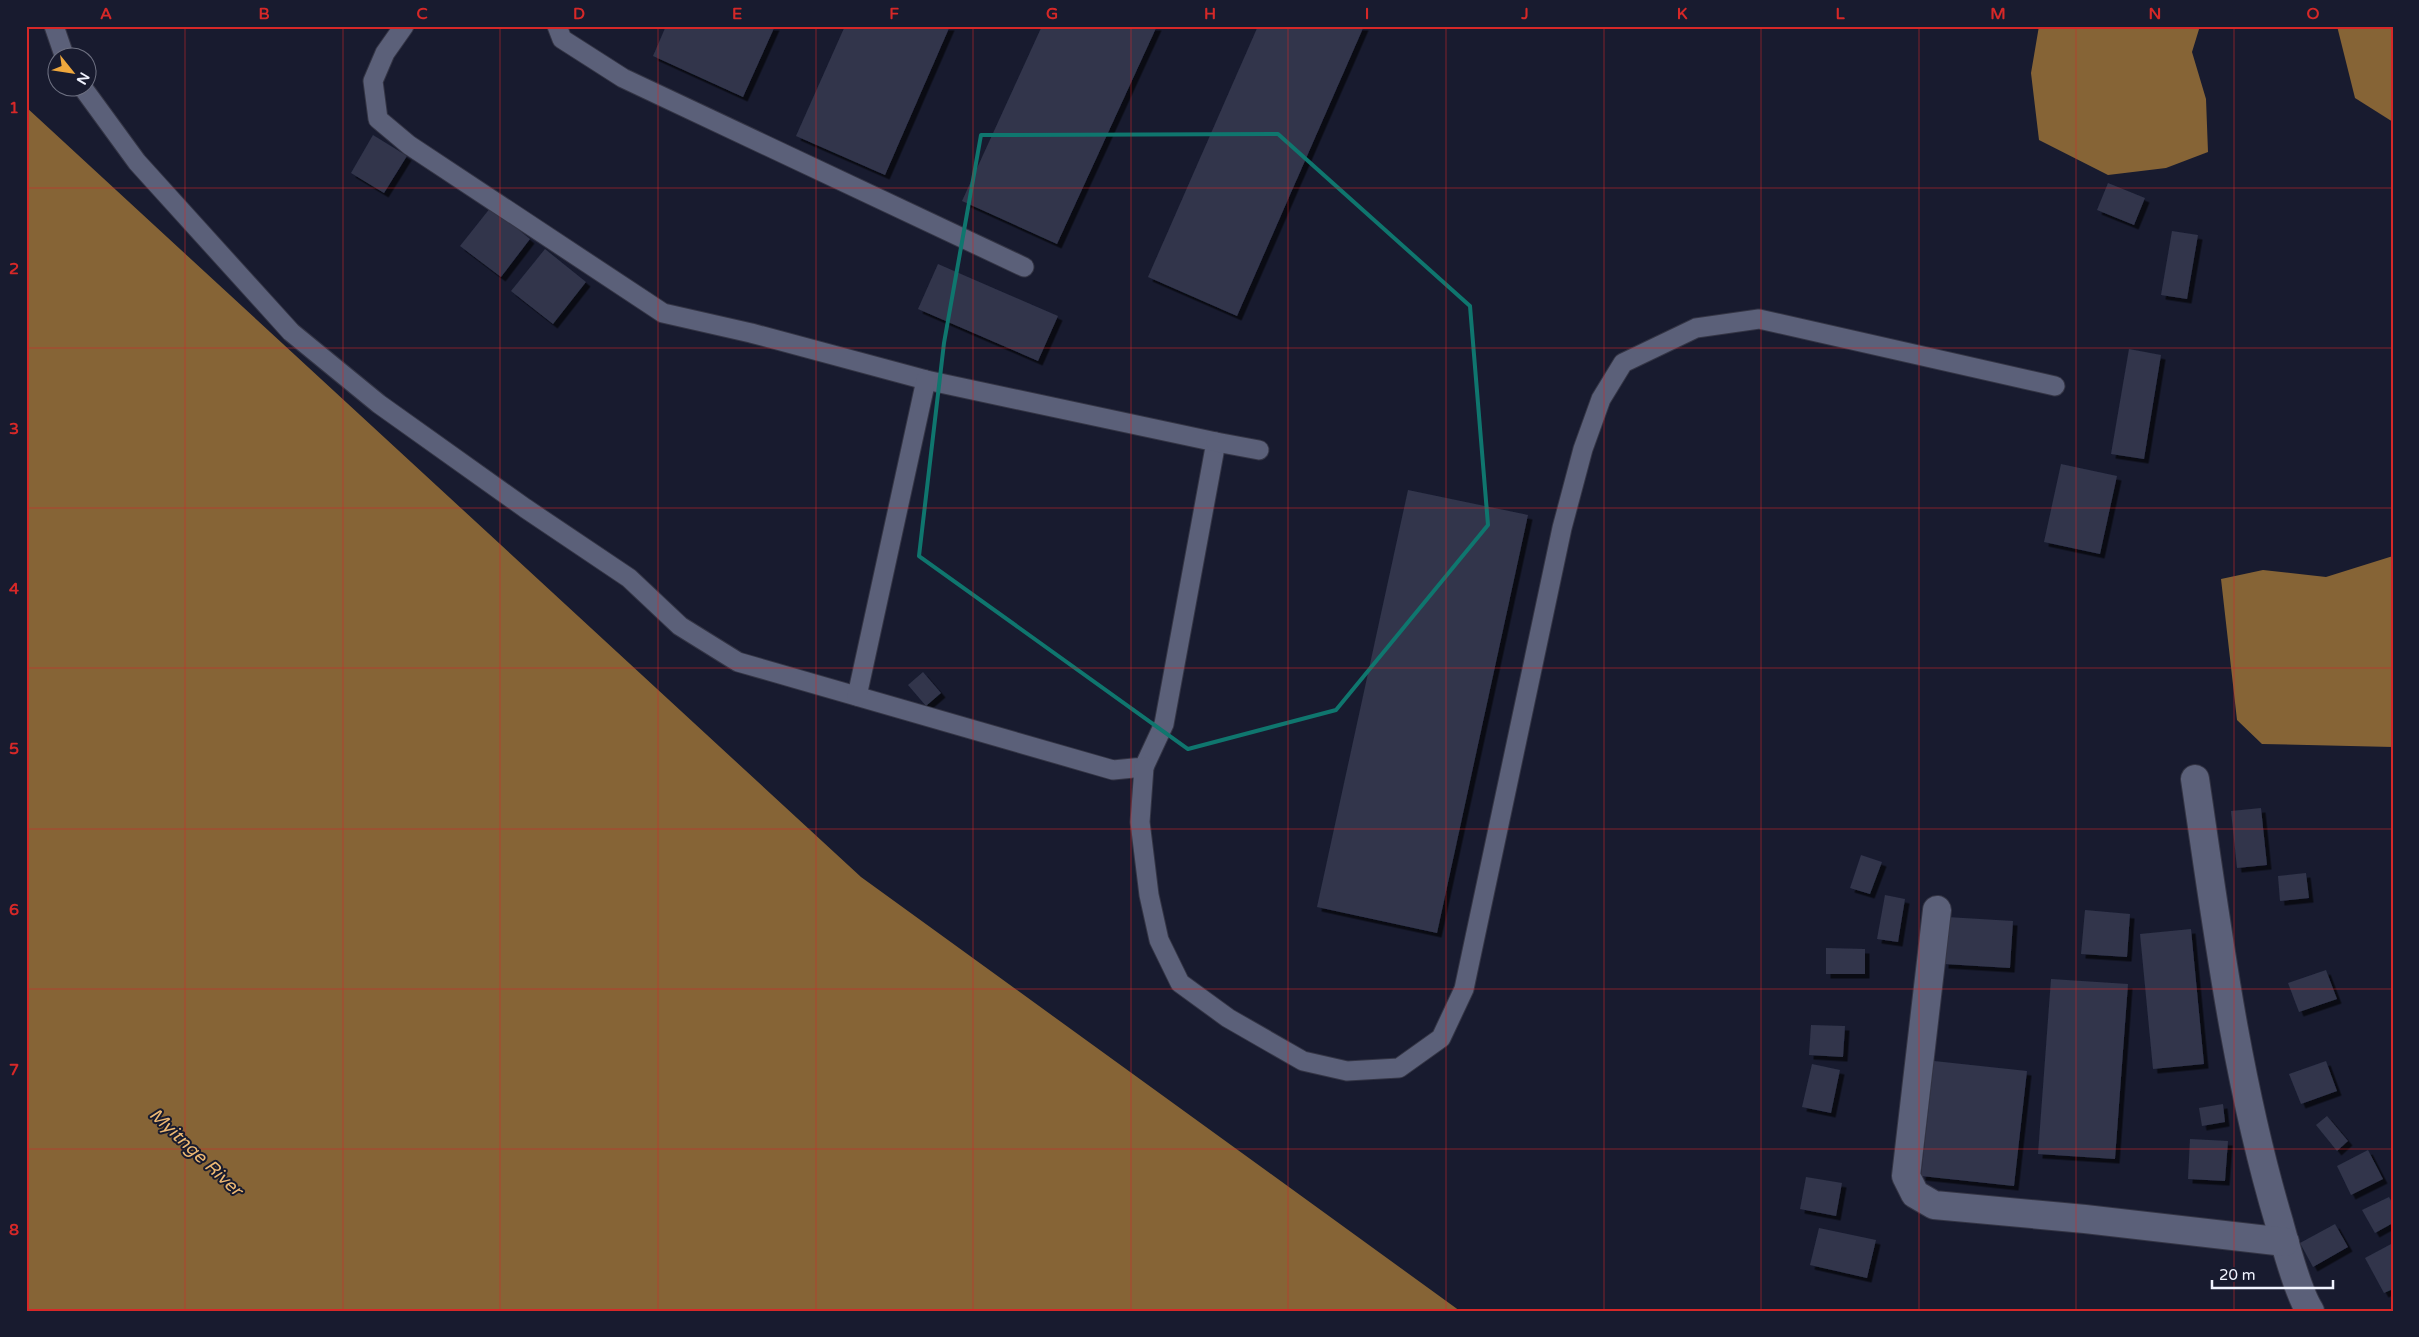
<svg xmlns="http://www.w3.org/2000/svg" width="2419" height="1337" font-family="'Varela Round',sans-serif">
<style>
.water{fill:#866436}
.building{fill:#31354b;filter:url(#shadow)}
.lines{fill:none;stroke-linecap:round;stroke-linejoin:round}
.service-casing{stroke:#343545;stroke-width:21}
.minor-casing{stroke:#343545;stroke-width:30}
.service{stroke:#5b6079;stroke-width:19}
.minor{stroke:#5b6079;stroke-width:28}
.marked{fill:none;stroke:#0f766e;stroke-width:4;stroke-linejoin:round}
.grid{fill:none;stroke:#d62828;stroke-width:1;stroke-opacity:0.55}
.labels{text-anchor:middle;stroke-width:4;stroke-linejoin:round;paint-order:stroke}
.water-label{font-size:18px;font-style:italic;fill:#eeb973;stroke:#181b2f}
.neatline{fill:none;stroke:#d62828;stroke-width:2}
.grid-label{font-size:16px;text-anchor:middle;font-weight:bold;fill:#d62828}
</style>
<defs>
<filter id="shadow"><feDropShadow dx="4.5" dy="4.5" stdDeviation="0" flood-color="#0009"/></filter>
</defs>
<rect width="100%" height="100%" fill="#181b2f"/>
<g class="water">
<path d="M2039,26H2200L2192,52L2206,99L2208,152L2166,168L2108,175L2039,140L2031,73Z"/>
<path d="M2337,26H2393V122L2355,98Z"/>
<path d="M26,107L861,877L1460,1311H26Z"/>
<path d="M2393,556V747L2262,744L2237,720L2221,579L2263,570L2326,577Z"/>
</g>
<g class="building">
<path d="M666,26H775L743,97L653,56Z"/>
<path d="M845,26H950L885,175L796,136Z"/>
<path d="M1042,26H1157L1057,244L962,201Z"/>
<path d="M1258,26H1364L1237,316L1148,277Z"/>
<path d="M373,135L407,156L384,193L351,173Z"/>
<path d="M2108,183L2145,198L2134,225L2097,210Z"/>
<path d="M491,207L530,239L501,277L460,246Z"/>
<path d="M2172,231L2198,235L2187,299L2161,295Z"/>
<path d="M545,249L586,282L553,324L511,291Z"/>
<path d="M938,264L1058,316L1038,361L918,309Z"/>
<path d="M2129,349L2161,355L2144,459L2111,454Z"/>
<path d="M2061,464L2117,476L2100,554L2044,542Z"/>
<path d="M1408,490L1528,515L1437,933L1317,907Z"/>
<path d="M923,672L941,693L926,706L908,685Z"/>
<path d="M2261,808L2267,865L2237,868L2231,811Z"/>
<path d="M1861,855L1882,862L1870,894L1850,888Z"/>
<path d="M2306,873L2309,898L2280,901L2278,876Z"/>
<path d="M1885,895L1905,899L1898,942L1877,939Z"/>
<path d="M2085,910L2130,914L2127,957L2081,954Z"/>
<path d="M1947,917L2013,921L2010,968L1944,964Z"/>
<path d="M2191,929L2204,1064L2153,1069L2140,934Z"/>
<path d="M1826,948L1865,949V974H1826Z"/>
<path d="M2326,970L2337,999L2299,1012L2288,983Z"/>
<path d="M2051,979L2128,984L2115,1159L2038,1154Z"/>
<path d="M1811,1025L1845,1026L1843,1057L1809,1055Z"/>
<path d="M1934,1061L2027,1071L2014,1186L1921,1176Z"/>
<path d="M2326,1061L2337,1091L2301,1104L2289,1074Z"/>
<path d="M1812,1064L1840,1070L1831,1113L1802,1107Z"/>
<path d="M2223,1104L2225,1122L2202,1126L2199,1108Z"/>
<path d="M2327,1116L2348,1141L2337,1151L2316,1125Z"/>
<path d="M2190,1139L2228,1141L2225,1181L2188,1179Z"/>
<path d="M2368,1150L2383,1179L2351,1195L2337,1166Z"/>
<path d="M1806,1177L1842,1183L1836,1216L1800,1209Z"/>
<path d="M2389,1197L2393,1204V1223L2375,1233L2362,1210Z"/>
<path d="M2335,1224L2348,1247L2313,1267L2300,1243Z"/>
<path d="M1819,1228L1876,1240L1867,1278L1810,1265Z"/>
<path d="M2393,1243V1289L2384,1293L2365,1258Z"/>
</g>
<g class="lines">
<defs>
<g id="service">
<path d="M54,26L65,58"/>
<path d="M557,26L562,39L623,78L1024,267"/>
<path d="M83,88L137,162L291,332L379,404L525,508L629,578L680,626L738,662L1113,770L1144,767L1164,724L1216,442L926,380L751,333L663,313L409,145L378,119L373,81L385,53L404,26"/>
<path d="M1216,442L1259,450"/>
<path d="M857,696L926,380"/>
<path d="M1144,767L1140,822L1149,895L1159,940L1180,983L1228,1018L1303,1061L1347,1071L1399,1068L1441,1038L1464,989L1562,528L1583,449L1601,399L1623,363L1696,328L1759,319L2055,386"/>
</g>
<g id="minor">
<path d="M2195,779C2217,927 2236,1078 2279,1222C2285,1244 2298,1293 2310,1311"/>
<path d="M1937,910L1906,1176L1915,1194L1934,1205L2085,1219L2285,1242"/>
</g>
</defs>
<use href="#service" class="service-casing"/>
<use href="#minor" class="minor-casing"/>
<use href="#service" class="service"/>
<use href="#minor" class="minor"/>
</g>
<path class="marked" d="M1278,134L1470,306L1488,525L1336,710L1188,749L919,556L944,343L981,135Z"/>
<path class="grid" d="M185,26V1311M343,26V1311M500,26V1311M658,26V1311M816,26V1311M973,26V1311M1131,26V1311M1288,26V1311M1446,26V1311M1604,26V1311M1761,26V1311M1919,26V1311M2076,26V1311M2234,26V1311M26,188H2393M26,348H2393M26,508H2393M26,668H2393M26,829H2393M26,989H2393M26,1149H2393"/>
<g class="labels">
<g class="water-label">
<text transform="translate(196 1152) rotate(43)" y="6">Myitnge River</text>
</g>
</g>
<rect width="2419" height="1337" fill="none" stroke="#181b2f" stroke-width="55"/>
<g transform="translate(72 72) rotate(120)"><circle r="24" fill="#181b2f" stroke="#6e7182"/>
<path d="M0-4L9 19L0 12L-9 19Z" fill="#eea73d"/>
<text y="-8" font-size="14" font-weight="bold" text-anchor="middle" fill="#f0f3fe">N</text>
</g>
<path d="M2212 1280v8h121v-8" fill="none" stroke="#f0f3fe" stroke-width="2.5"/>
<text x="2219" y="1280" font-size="15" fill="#f0f3fe" stroke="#181b2f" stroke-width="4" paint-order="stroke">20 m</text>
<rect x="28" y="28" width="2364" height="1282" class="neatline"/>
<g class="grid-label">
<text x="106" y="19">A</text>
<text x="264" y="19">B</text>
<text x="422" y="19">C</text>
<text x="579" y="19">D</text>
<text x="737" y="19">E</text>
<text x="894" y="19">F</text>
<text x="1052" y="19">G</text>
<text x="1210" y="19">H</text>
<text x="1367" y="19">I</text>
<text x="1525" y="19">J</text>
<text x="1682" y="19">K</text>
<text x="1840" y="19">L</text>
<text x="1998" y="19">M</text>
<text x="2155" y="19">N</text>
<text x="2313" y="19">O</text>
<text x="14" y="113">1</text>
<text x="14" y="274">2</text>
<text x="14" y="434">3</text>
<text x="14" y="594">4</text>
<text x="14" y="754">5</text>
<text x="14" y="915">6</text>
<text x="14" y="1075">7</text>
<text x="14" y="1235">8</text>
</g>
</svg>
